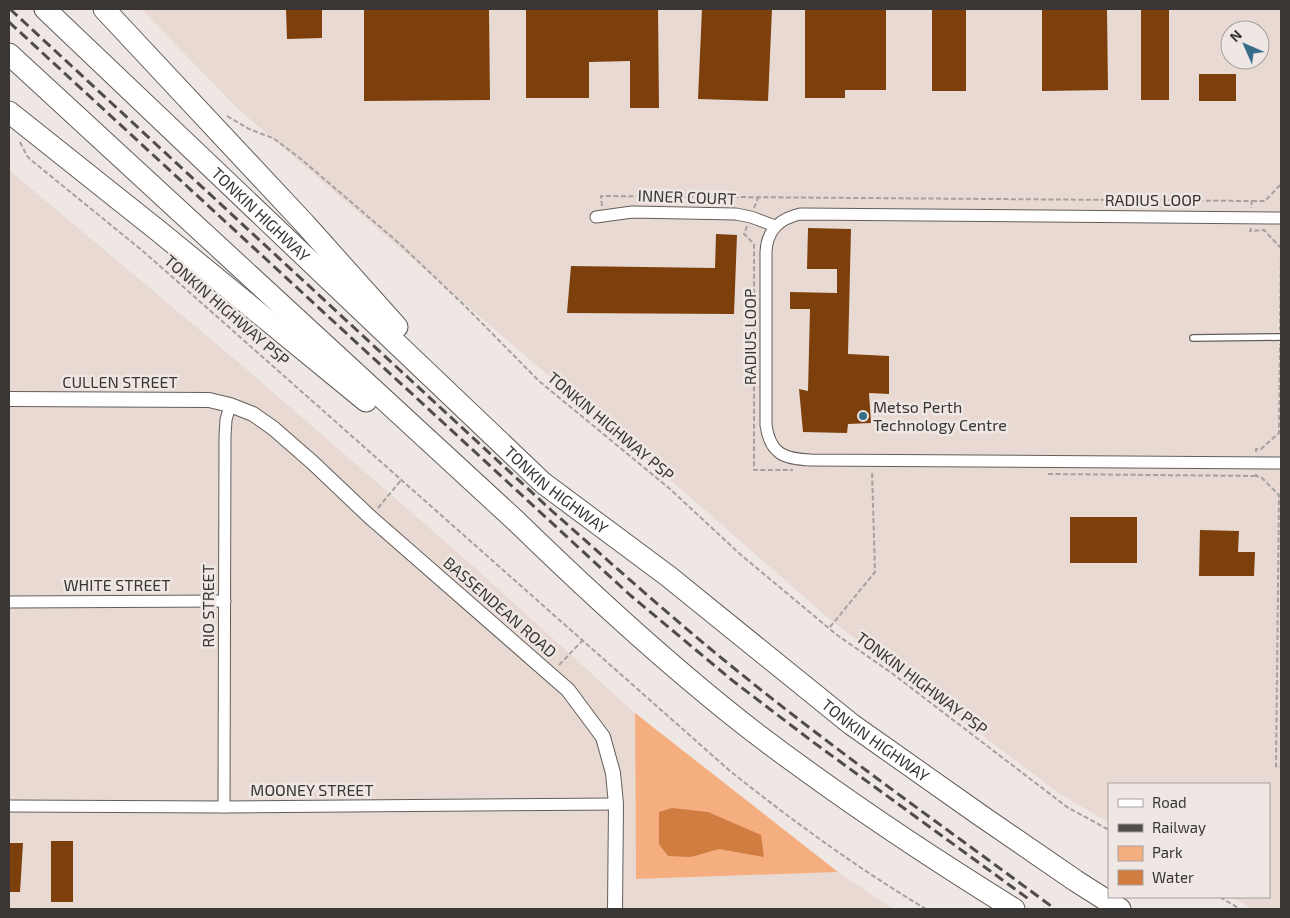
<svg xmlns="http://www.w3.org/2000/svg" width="1290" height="918" font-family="'Exo 2',sans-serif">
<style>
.built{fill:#e8dad2;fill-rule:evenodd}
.green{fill:#f5ae80}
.water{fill:#d17c40}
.building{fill:#7d3f0c}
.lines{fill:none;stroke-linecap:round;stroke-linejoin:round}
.service-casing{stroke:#635e5a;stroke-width:8}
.minor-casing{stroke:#635e5a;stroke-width:13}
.tertiary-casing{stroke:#635e5a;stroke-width:16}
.motorway-casing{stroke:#635e5a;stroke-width:23}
.path{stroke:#a7a19e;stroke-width:2;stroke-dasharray:5 2.5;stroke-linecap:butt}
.service{stroke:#fff;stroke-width:5.5}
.minor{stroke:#fff;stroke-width:11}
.tertiary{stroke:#fff;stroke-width:14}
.motorway{stroke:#fff;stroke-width:21}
.rail{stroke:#504c4a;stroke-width:3;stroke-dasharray:10 5;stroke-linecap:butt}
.poi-dot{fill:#386d89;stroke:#eee7e3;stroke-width:2}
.labels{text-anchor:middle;stroke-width:5;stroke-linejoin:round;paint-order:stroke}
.street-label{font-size:16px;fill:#393634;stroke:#eee7e3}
.poi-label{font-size:16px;fill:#393634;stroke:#eee7e3;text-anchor:start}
</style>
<rect width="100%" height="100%" fill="#eee7e3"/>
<g class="built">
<path d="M141,9H1281V909H1253L1232,897H1269V784H1109V823L1060,794L828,618L698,504L238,109ZM1230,30H1260V60H1230Z"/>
<path d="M9,170L244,367L464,558L635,713L636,879L838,872L893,909H9Z"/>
</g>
<path class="green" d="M635,713L838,872L636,879Z"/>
<path class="water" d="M672,808L708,812L761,835L764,857L719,849L691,857L668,856L659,844V812Z"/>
<g class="building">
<path d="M286,9H322V38L287,39Z"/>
<path d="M364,9H489L490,100L364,101Z"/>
<path d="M526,9H658L659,108H630V61L589,62V98H526Z"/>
<path d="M702,9H772L768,101L698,99Z"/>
<path d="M805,9H886V90H845V98H805Z"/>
<rect x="932" y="9" width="34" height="82"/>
<path d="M1042,9H1107L1108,90L1042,91Z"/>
<rect x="1141" y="9" width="28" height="91"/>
<rect x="1199" y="74" width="37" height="27"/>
<path d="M808,228L851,229L848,354L889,356V394L869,393L871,423L848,424L847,433L803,432L799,389L808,391L810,309H790V292L837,293V269H807Z"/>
<path d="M716,234L737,235L734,314L567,313L571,266L715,268Z"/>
<rect x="1070" y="517" width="67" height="46"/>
<path d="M1200,530L1239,531L1238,552H1255L1254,576H1199Z"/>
<rect x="51" y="841" width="22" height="61"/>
<path d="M9,843H23L20,892H9Z"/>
</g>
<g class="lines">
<defs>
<path id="service" d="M1193,338L1281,337"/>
<g id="minor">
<path d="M596,217L632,212L736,214L751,217L775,226"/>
<path d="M1281,218L800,214C779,219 767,230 766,252V425C770,454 784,459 811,460L1281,463"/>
<path d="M9,602L225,601"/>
<path d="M9,806L224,807L616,804"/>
<path d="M224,807L225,436L226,420L230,405"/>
</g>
<path id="tertiary" d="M9,399L209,400L230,405L253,414L273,428L312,462L370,517L568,690L603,737L613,773L616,804L615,909"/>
<g id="motorway">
<path id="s1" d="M45,9L543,483L668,576L851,724L980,815L1076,881L1120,909"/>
<path d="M104,9L305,224L397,327"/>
<path d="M9,54L516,521C592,595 670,667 754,732C837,795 925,854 1014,909"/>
<path d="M9,112L161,233L366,401"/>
</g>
</defs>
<use href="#service" class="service-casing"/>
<use href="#minor" class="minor-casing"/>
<use href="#tertiary" class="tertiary-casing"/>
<use href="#motorway" class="motorway-casing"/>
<g class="path">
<path d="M227,116L249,129L273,138L301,159L400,244L465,306L539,381L670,489L741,555L837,635L893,674L1067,807L1109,830"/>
<path d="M20,142L27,156L31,160L144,252L730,771C793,821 857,868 926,909"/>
<path d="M1252,201H1265L1281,184"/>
<path d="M602,206L601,196L1252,201L1251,208"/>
<path d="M754,208L758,198"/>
<path d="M747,226L744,234L754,244V470H793"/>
<path d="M1251,228L1250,231L1264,230L1281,248L1280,330"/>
<path d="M1256,452V449H1261L1279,433L1280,344"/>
<path d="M1048,474L1256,476"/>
<path d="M1256,474V476L1261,477L1279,495L1276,766L1281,768"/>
<path d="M378,508L402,479"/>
<path d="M830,627L875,572L872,471"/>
<path d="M559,665L583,640"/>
<path d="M1220,897L1240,909"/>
</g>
<use href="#service" class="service"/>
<use href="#minor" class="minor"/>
<use href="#tertiary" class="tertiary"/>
<use href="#motorway" class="motorway"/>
<g class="rail">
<path d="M10,9L552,511C612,564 673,619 735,669C837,752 946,828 1051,906"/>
<path d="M9,22L630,595L733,681L813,742L1030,900"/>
</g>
</g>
<circle class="poi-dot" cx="863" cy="416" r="5"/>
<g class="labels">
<g class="street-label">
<text transform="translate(687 197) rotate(2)" y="6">INNER COURT</text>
<text x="1153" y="206">RADIUS LOOP</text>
<text dy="6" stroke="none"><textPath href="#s1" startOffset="298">TONKIN HIGHWAY</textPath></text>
<text transform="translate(227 310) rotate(41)" y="6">TONKIN HIGHWAY PSP</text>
<text transform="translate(750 337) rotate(-90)" y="6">RADIUS LOOP</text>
<text x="120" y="388">CULLEN STREET</text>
<text transform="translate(611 426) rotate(40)" y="6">TONKIN HIGHWAY PSP</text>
<text dy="6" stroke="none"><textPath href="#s1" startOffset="702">TONKIN HIGHWAY</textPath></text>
<text x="117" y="591">WHITE STREET</text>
<text transform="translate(208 606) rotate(-90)" y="6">RIO STREET</text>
<text transform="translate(500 607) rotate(41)" y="6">BASSENDEAN ROAD</text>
<text transform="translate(922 683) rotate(37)" y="6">TONKIN HIGHWAY PSP</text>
<text dy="6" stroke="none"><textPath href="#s1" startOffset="1108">TONKIN HIGHWAY</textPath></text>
<text x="312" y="796">MOONEY STREET</text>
</g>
<g class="poi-label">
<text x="873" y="413">Metso Perth<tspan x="873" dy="18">Technology Centre</tspan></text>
</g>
</g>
<rect width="1290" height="918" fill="none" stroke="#393634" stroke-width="20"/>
<rect x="1108" y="783" width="162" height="115" fill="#eee7e3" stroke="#a6a09d"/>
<rect x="1118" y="799" width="25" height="8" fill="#ffffff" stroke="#a6a09d"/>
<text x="1152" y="808" font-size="15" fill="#393634">Road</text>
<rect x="1118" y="824" width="25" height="8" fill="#504c4a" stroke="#a6a09d"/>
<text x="1152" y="833" font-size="15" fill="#393634">Railway</text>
<rect x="1118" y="846" width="25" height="15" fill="#f5ae80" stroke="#a6a09d"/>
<text x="1152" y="858" font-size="15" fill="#393634">Park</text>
<rect x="1118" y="870" width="25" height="15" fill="#d17c40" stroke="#a6a09d"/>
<text x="1152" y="883" font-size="15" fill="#393634">Water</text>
<g transform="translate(1245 45) rotate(315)"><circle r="24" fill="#eee7e3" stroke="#a6a09d"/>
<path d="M0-4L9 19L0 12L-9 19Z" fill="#386d89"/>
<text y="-8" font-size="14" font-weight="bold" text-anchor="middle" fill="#393634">N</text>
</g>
</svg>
